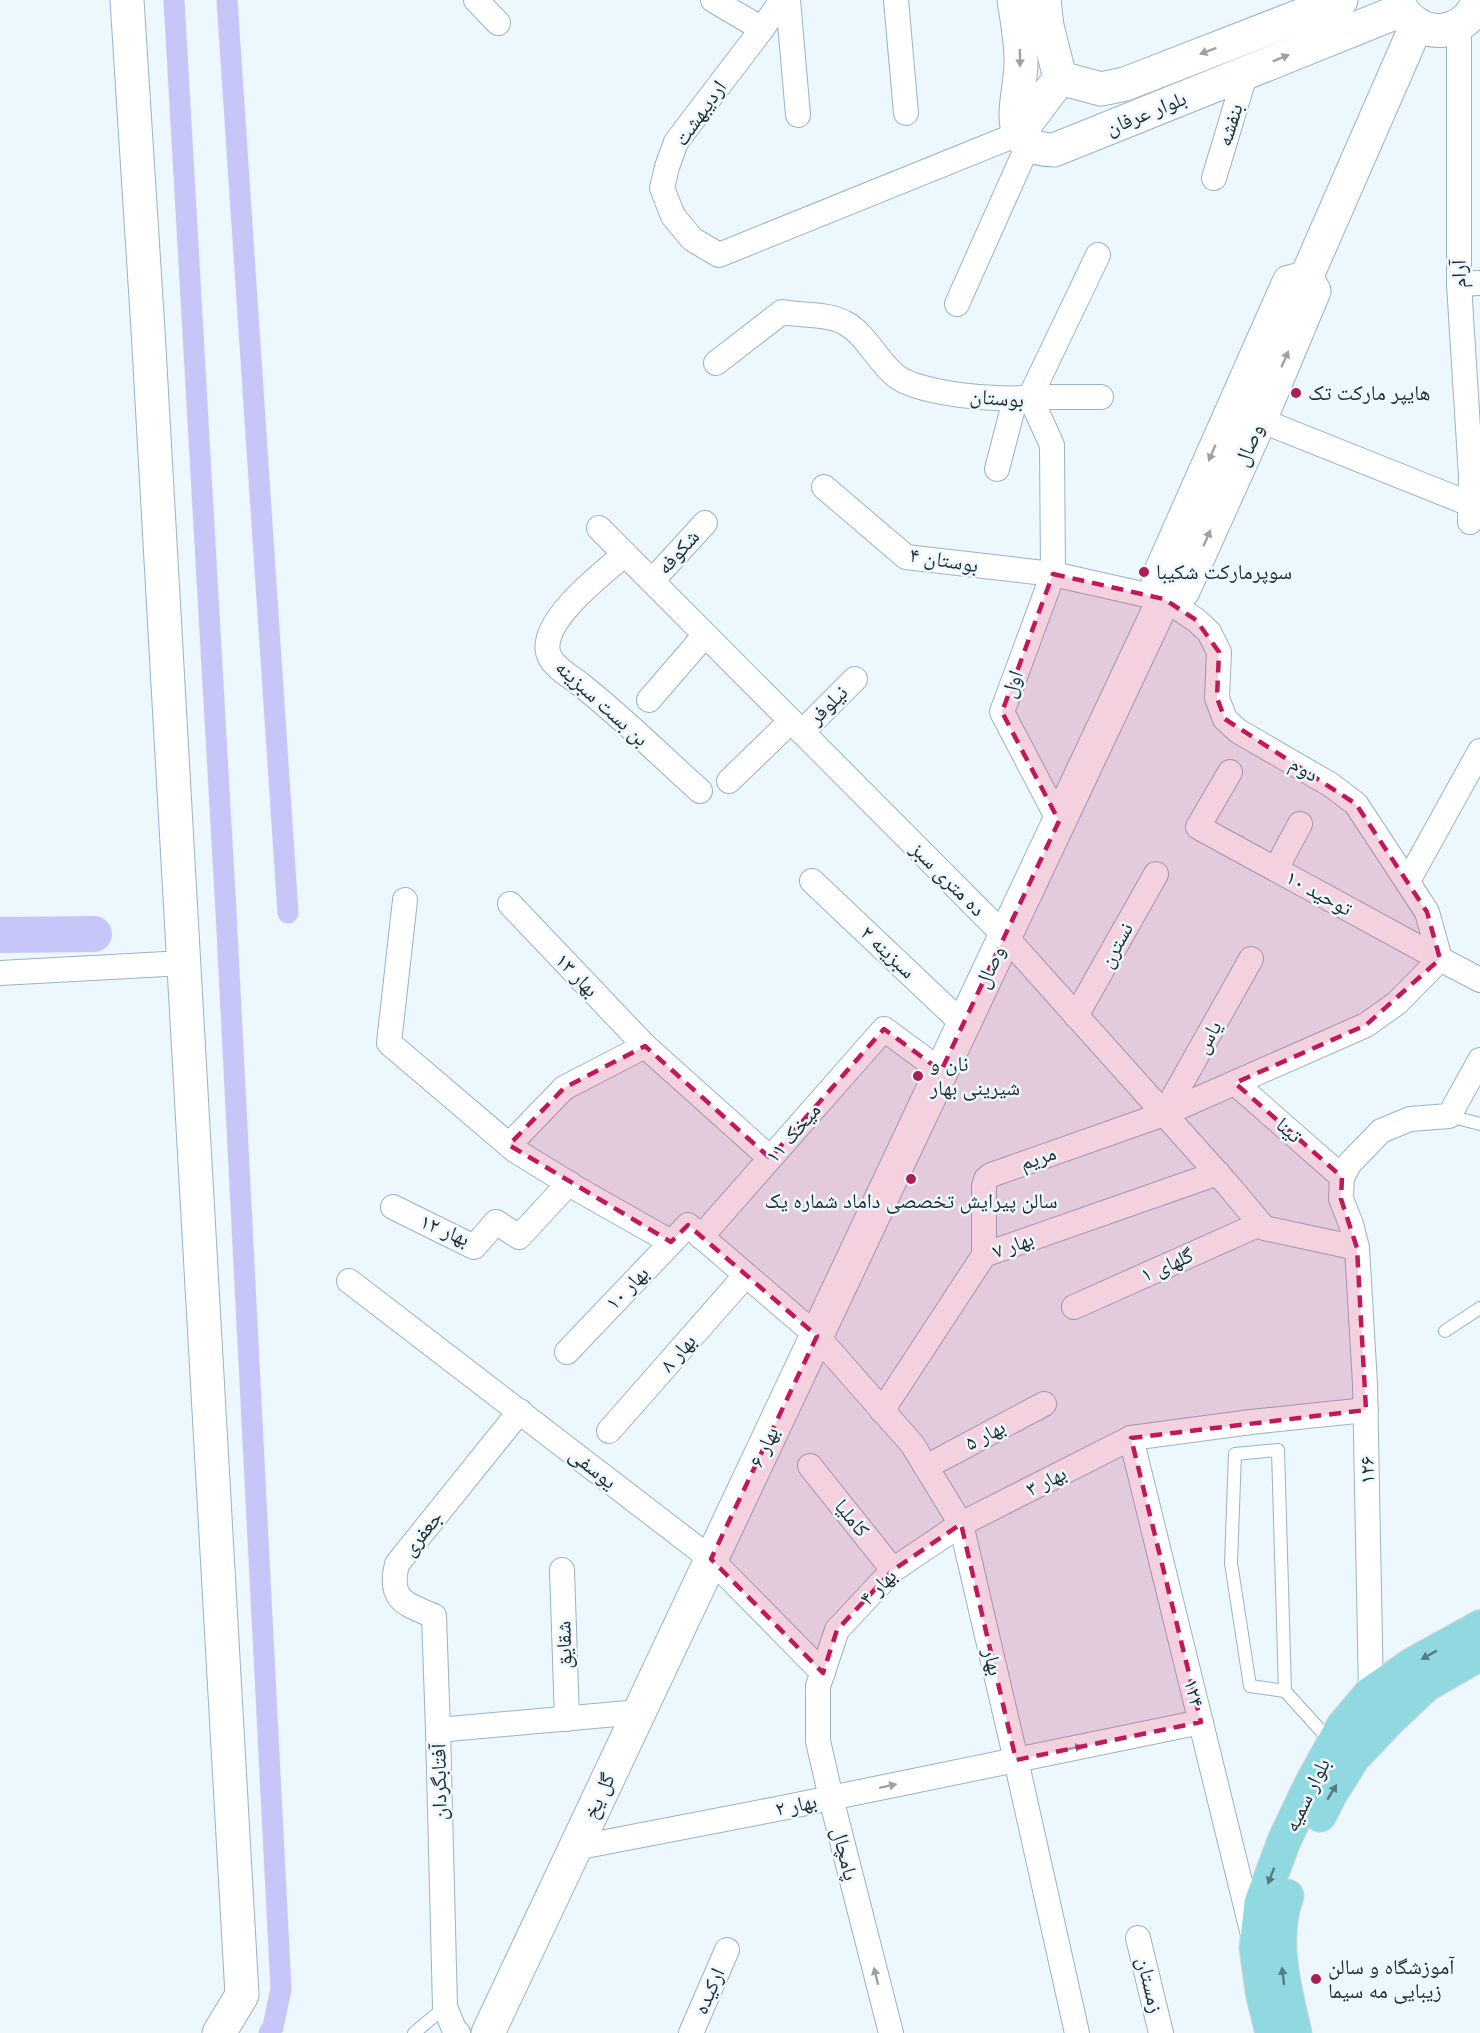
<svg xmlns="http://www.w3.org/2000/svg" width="1480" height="2033" font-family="Raleway,'Noto Naskh Arabic',sans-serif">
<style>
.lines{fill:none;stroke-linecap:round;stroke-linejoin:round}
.canal{stroke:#c6c6f9;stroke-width:21}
.river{stroke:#c6c6f9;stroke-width:36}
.service-casing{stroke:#99b4c3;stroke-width:14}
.minor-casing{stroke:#99b4c3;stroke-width:26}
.secondary-casing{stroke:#99b4c3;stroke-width:35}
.primary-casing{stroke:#d3d5d6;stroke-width:35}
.service{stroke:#fff;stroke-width:12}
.minor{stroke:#fff;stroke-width:24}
.secondary{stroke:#fff;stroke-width:33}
.primary{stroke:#91d9e0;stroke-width:33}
.oneway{fill:#9ca1a3}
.oneway2{fill:#547b81}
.marked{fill:#c2185b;fill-opacity:0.2;stroke:#c2185b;stroke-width:4.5;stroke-dasharray:12 8;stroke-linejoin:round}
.poi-dot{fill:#ad1c52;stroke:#ecf8fe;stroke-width:2}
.labels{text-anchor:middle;stroke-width:5;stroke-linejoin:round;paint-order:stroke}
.street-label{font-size:21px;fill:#232e33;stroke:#ecf8fe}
.poi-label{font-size:21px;fill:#232e33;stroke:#ecf8fe;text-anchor:start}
</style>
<rect width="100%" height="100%" fill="#ecf8fe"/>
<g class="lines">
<g class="canal">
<path d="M174,0L226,912L281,1989L273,2027L269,2033"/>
<path d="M227,0L288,913"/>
</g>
<path class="river" d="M0,935L94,934"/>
<defs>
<g id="service">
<path d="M1449,1116L1480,1124"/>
<path d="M1445,1331L1480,1308"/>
<path d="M1285,1691L1250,1686L1231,1563L1235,1454L1278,1450L1285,1691L1332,1743"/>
<path d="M414,2033L445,2007"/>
</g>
<g id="minor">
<path d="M476,0L498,23"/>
<path d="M713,0L762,29"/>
<path d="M782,0L762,29L676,142L667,167L662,188L673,216L692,239L719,255L1018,134"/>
<path d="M788,0L798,115"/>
<path d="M896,0L906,113"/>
<path d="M1459,25V284L1471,476L1470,522"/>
<path d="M1214,178L1246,72"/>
<path d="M1098,255L1030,397H1101"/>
<path d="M1459,284L1480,283"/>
<path d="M957,304L1028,145"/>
<path d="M716,363L782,312C802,316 827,313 845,323C865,333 878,362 896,376C918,394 1003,402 1030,397L1052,445L1053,574L1002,712L1059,821"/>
<path d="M1245,414L1470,504"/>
<path d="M997,469L1015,400"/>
<path d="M824,487L906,557L1053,574L1164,599L1196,620L1209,632L1219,652L1217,698L1225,719L1238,731L1331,785L1356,804L1427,912L1440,959"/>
<path d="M599,528L1005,936L1228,1185L1264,1228L1357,1248"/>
<path d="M625,554C603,573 541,620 548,652C551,666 570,676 580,684C622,717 660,755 700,791"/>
<path d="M652,581L705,523"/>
<path d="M649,700L705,635"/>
<path d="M802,732L855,679"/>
<path d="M1230,772L1198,827L1440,959L1480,980"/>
<path d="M729,781L791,721"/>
<path d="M1276,869L1300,824"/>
<path d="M812,881L963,1024"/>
<path d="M1408,881L1480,751"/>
<path d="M405,900L389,1043L516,1151L581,1191L671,1242"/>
<path d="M510,904L645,1046L770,1158"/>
<path d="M0,973L184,963"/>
<path d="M1076,1016L1156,874"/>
<path d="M1235,1083L1342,1177"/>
<path d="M1164,1114L1251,959"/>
<path d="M509,1145L564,1088L645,1046"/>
<path d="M393,1207L474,1247L496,1222L519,1237L569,1183"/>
<path d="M701,1237L884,1029L941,1071"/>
<path d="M984,1255V1186L986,1179L991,1175L1164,1114L1366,1025L1397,1003L1440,959"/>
<path d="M349,1281L711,1559L823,1673"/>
<path d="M1074,1307L1260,1224"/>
<path d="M567,1352L688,1225L817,1336L912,1444L961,1524L1016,1760L1077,2033"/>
<path d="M882,1411L984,1255L1218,1173"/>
<path d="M609,1431L746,1275"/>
<path d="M1131,1438L1252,1931"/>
<path d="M810,1466L893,1570"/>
<path d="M926,1467L1044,1404"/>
<path d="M562,1570L567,1719"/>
<path d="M1371,1693L1365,1384L1357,1248L1351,1224L1341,1199L1342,1177L1350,1163L1381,1131L1410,1119L1449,1116L1480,1060"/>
<path d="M438,1730L434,1616C405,1604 388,1600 397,1564L520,1411"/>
<path d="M575,1848L782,1808L1201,1722"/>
<path d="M1138,1938L1161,2033"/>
<path d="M458,2033L454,2029L445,2007L438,1730L639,1712"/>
<path d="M691,2033L727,1950"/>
<path d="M891,2033L831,1798L818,1741V1686L837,1630L893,1570L961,1524L1131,1438L1251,1422L1366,1410"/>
</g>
<g id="secondary">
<path d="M127,0L148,330L242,1995L219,2033"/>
<path d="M1014,0C1017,20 1021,40 1021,60C1022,97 996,149 1054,150L1402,10"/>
<path d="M1044,0L1047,26L1060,78L1101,89L1125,84L1341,0"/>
<path d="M1402,10C1425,42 1465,35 1479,0"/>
<path d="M1018,134L1060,78"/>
<path d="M1306,278L1417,24"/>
<path d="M1164,599L1183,591L1260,420L1314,291L1306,278"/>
<path d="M488,2033L1164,599L1158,578L1289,282L1306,278"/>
</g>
<g id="primary">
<path d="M1320,1815L1330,1795L1353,1758L1390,1719L1426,1685L1480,1654"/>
<path d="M1287,1896C1271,1940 1285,1989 1295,2033"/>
<path d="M1272,2033L1262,1992L1256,1948L1261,1903L1284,1841L1310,1786L1343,1726L1371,1693L1413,1664L1480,1627"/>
</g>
</defs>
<use href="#service" class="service-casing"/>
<use href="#minor" class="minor-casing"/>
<use href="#secondary" class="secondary-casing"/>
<use href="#primary" class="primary-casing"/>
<use href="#service" class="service"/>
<use href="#minor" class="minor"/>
<use href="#secondary" class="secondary"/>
<use href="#primary" class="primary"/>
</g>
<defs><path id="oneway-solid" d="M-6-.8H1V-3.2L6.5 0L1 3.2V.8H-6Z" transform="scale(1.5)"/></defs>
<g class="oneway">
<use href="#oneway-solid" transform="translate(1208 51) rotate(159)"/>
<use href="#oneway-solid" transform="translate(1020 58) rotate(89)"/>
<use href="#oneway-solid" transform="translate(1281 58) rotate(-22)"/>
<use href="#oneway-solid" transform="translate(1285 359) rotate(-67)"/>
<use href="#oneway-solid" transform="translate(1212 453) rotate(113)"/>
<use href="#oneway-solid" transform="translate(1207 538) rotate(-66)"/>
<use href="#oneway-solid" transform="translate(1074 1748) rotate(-12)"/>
<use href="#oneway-solid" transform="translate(888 1786) rotate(-12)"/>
<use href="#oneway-solid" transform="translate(876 1976) rotate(-104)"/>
</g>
<g class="oneway2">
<use href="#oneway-solid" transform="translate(1429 1655) rotate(151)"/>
<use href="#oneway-solid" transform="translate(1332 1792) rotate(-59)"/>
<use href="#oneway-solid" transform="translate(1271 1876) rotate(111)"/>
<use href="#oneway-solid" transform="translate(1283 1976) rotate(-97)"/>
</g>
<path class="marked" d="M1053,574L1164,599L1196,620L1219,652L1217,698L1225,719L1356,804L1427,912L1440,959L1366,1025L1235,1083L1342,1177L1341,1199L1357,1248L1366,1410L1131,1438L1201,1722L1016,1760L961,1524L893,1570L837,1630L823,1673L711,1559L817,1336L688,1225L671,1242L509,1145L564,1088L645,1046L770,1158L884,1029L941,1071L1059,821L1002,712Z"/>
<g class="poi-dot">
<circle cx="1296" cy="393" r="6"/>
<circle cx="1144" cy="572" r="6"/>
<circle cx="918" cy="1076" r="6"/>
<circle cx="911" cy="1179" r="6"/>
<circle cx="1316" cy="1979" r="6"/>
</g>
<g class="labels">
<g class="street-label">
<text transform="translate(700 113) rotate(-55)" y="7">اردیبهشت</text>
<text transform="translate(1146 113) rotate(-22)" y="7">بلوار عرفان</text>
<text transform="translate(1230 125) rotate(-73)" y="7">بنفشه</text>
<text transform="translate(1459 274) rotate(-91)" y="7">آرام</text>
<text transform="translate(997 398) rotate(5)" y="7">بوستان</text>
<text transform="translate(1249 445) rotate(-66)" y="7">وصال</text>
<text transform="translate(678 552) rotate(-48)" y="7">شکوفه</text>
<text transform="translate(944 560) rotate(9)" y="7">بوستان ۴</text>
<text transform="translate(1012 684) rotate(-70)" y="7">اول</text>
<text transform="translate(602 703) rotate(42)" y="7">بن بست سبزینه</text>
<text transform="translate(828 705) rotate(-45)" y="7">نیلوفر</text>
<text transform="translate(1304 769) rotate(30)" y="7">دوم</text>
<text transform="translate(948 879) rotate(45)" y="7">ده متری سبز</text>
<text transform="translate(1319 893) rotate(29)" y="7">توحید ۱۰</text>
<text transform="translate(1116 945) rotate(-61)" y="7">نسترن</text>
<text transform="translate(888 952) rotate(43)" y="7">سبزینه ۲</text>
<text transform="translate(990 967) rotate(-65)" y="7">وصال</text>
<text transform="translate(577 975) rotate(46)" y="7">بهار ۱۳</text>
<text transform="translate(1208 1037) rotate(-61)" y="7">یاس</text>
<text transform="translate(1289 1130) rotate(41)" y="7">تینا</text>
<text transform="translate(793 1133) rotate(-49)" y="7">میخک ۱۱</text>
<text transform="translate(1038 1158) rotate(-19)" y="7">مریم</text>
<text transform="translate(445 1230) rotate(23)" y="7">بهار ۱۲</text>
<text transform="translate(1013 1245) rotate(-20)" y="7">بهار ۷</text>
<text transform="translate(1167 1265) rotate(-24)" y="7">گلهای ۱</text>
<text transform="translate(627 1288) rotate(-46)" y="7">بهار ۱۰</text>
<text transform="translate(678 1353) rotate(-49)" y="7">بهار ۸</text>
<text transform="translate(985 1435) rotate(-28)" y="7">بهار ۵</text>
<text transform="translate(764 1447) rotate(-65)" y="7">بهار ۶</text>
<text transform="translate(593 1468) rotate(38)" y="7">یوسفی</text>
<text transform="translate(1367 1470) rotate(-91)" y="7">۱۲۶</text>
<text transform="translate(1046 1481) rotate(-27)" y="7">بهار ۳</text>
<text transform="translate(852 1518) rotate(51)" y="7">کاملیا</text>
<text transform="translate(422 1533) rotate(-51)" y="7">جعفری</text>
<text transform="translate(878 1587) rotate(-45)" y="7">بهار ۴</text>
<text transform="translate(564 1645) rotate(-92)" y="7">شقایق</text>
<text transform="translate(993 1662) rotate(77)" y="7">بهار</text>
<text transform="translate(1194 1693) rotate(76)" y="7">۱۲۴</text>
<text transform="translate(439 1782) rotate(-91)" y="7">آفتابگردان</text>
<text transform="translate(1307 1795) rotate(-64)" y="7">بلوار سمیه</text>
<text transform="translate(599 1796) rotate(-65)" y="7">گل یخ</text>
<text transform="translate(796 1805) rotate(-12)" y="7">بهار ۲</text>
<text transform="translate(845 1854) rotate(76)" y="7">پامچال</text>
<text transform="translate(1150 1985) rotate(77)" y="7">زمستان</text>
<text transform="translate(709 1991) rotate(-66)" y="7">ارکیده</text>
</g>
<g class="poi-label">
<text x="1308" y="400">هایپر مارکت تک</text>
<text x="1156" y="579">سوپرمارکت شکیبا</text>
<text x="930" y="1071">نان و<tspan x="930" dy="24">شیرینی بهار</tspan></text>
<text x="911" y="1208" text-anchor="middle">سالن پیرایش تخصصی داماد شماره یک</text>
<text x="1328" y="1974">آموزشگاه و سالن<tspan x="1328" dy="24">زیبایی مه سیما</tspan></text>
</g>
</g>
</svg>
